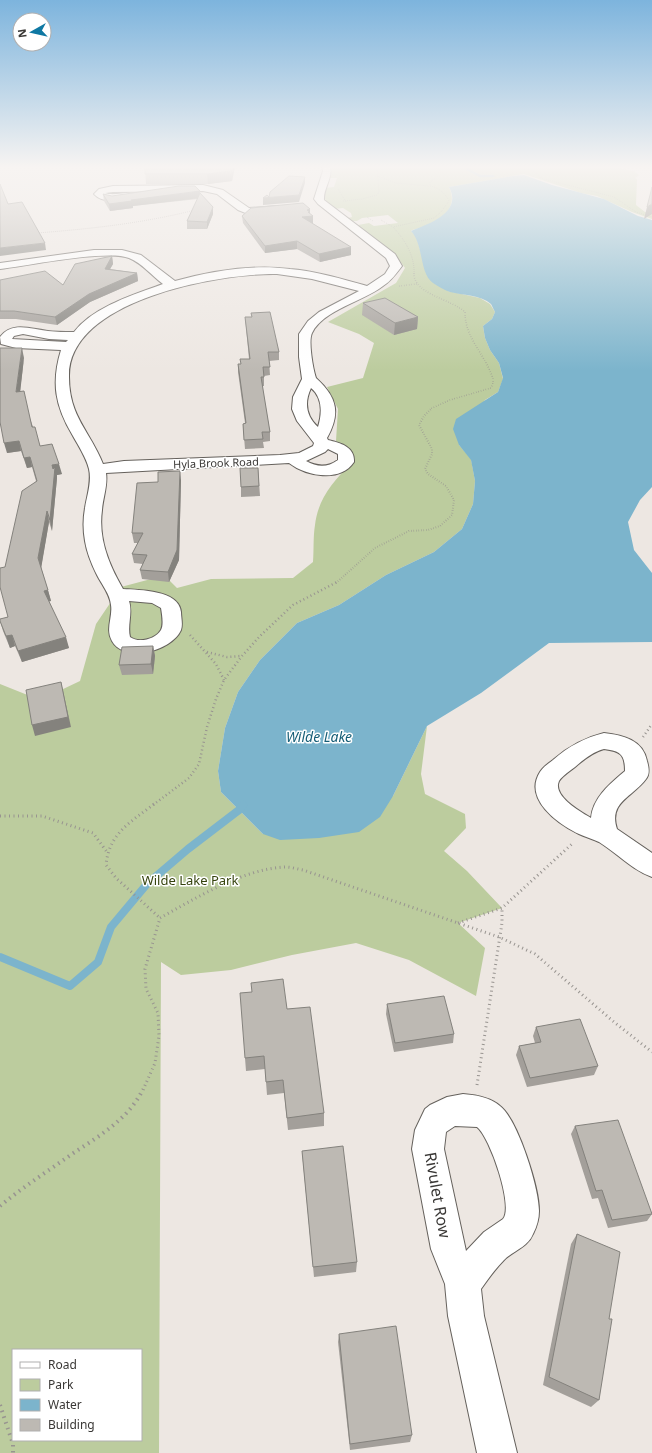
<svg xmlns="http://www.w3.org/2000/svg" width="652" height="1453" font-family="'Noto Sans',sans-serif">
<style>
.green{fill:#bccc9e;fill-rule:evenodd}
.water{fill:#7cb4cc}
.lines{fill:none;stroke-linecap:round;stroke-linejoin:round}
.stream-far1{stroke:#7cb4cc;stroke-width:2.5}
.stream{stroke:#7cb4cc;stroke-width:8}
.minor-casing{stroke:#65615c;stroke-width:2}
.path-far5{stroke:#989490;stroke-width:1;stroke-dasharray:0.5 1.5;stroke-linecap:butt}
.path-far4{stroke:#989490;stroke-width:1.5;stroke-dasharray:0.5 2;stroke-linecap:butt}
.path-far3{stroke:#989490;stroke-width:2;stroke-dasharray:0.5 2;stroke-linecap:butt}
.path-far2{stroke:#989490;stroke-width:2.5;stroke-dasharray:1 3;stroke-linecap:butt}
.path-far1{stroke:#989490;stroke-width:3;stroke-dasharray:1 3.5;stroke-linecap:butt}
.path{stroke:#989490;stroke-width:4;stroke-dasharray:1.5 4.5;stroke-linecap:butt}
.minor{fill:#fff;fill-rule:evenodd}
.wall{fill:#a39f9a}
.shaded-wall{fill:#84827d}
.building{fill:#bdb9b3;stroke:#84827d}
.labels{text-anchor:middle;stroke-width:3;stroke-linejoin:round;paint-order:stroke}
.far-street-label{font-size:11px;fill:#3a3836;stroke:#fff}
.park-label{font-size:13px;fill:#35430d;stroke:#fff}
.water-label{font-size:14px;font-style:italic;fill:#155d76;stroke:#fff}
.near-street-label{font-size:16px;fill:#3a3836;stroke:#fff}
</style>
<rect width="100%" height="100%" fill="#ede7e2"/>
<path class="green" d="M331,167H611L634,171L639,175L635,178L637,179L636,205L645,212L652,213V219L632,212L597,196L581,193L524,174L449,187C459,209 441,219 424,227C419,229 415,228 411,231L416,236L424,263L448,291L480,298L490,304L495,312L492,319L483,326L485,338L490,350L499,363L503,379L498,392L485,400L459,445L471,459L475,481L473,504L462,529L434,552L386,575L339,605L297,623L260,660L238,692L225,728L218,771L221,792L263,834L393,796L427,726L421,774L425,794L465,814L466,828L444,851L467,871L502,908L458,923L485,948L476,996L409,960L356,943L292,955L231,970L181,975L161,962L159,1453H0V684L40,700L80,681L96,624L121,587L151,579L170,581L177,588L211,579L293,578L313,562C314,550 313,537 315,525C318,499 333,481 351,464L348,449L336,441L338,409L327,387L363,378L374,343L359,334L328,322L396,283L405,268L397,257L361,229L358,225L369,223L374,226L398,223L388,215L362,218L357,221H351L348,218L352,217L351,213L343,208L334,209C325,202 323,199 325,188L334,187L337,178H329L332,170ZM13,1350H141V1440H13Z"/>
<path class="water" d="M524,175L552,185L604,199L638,216L652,220V487L640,500L628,522L634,550L652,573V642L549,643L481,693L427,726L393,796L380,817L359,832L319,838L280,840L263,834L221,792L218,771L225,728L238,692L260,660L297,623L339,605L386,575L434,552L462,529L473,504L475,481L471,460L459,445L453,429L456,419L498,392L503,378L499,363L490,350L485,338L483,326L492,319L495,312C494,310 492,306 491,304C481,295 462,295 450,292C444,290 438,286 433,283C419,273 424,245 411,231C429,224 463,212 449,187L513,176Z"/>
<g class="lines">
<path class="stream-far1" d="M463,167L480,176H493"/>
<path class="stream" d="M0,957L70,986L98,962L111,927L147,884L188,849L239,810L243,805"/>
<defs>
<g id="minor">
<path d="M322,167H330C333,178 323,189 324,200L395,254L402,266C396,274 391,281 383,286C364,301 323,310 312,333C308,341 313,369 316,378C337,397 341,413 327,438L328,440C341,443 355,447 354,462C340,483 306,476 289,463L106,473C108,485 103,497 102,510C98,539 109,565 123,589C140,590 179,590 181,612C181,618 183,624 181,630C171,652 124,663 112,641C105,629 113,617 111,605C110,594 102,585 97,575C92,565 87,553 85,541C83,530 83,519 85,508C87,495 92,482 89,469C86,457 79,447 73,436C55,406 51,383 61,350L16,348L1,344L0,337C12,321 31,329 48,331C56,332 65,332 74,332C93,307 135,294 163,284C152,276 142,263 129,258C108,249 26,266 0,269V263L94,250H122L141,255L175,281C212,271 251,264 290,269C316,271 342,279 367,286L385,274L390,266L386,258L318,204L314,199L323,171ZM277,274L312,279L359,291L319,312L308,321L299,334V357L302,379L293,397L292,409L297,421L314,443L313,446L299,453L280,455L124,461L103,464C90,431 69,417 69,377C67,300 219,273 277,274ZM23,334L49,339L68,340L66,342L12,339L14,336ZM311,388C323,398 322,414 318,427C306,416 304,403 311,388ZM328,449L338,454V460C327,468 317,467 306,461L325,452ZM129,601L152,603L161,608C162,614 164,625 161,630C155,640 138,643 130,637C127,625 133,613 129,601Z"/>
<path d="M203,185L223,190L249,208L278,206L283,209L278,212L248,214L238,210L217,194L203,191L113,192L105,193C115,197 132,189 139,195L137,197C125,200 104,205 94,194L99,189L113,186Z"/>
<path d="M604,733C623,735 643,740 647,761C649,768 650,774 646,779C633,797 608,802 617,829L652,853V877C632,870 617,853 599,842C593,839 585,837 579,834C558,824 523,799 540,772C543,767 549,763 553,760C569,746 584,738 604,733ZM604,749C620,751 625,754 625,771C611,783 593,797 591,818C581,812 552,796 559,781C562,776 571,770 575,767C584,759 593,752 604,749Z"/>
<path d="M463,1094C475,1095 490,1097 500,1106C518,1120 539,1188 539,1211C539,1219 537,1226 533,1234C528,1247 513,1251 504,1260C495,1269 488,1279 481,1289L484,1316L517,1453H477L448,1316L445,1284L431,1249L412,1149L415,1130L425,1109L430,1105L447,1097ZM455,1126L477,1127C490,1137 514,1207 503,1219L484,1232L466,1251L444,1149L446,1132Z"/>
</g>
</defs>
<use href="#minor" class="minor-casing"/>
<g class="path-far5">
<path d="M514,167L534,171L539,177L544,179L614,197L636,212L652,217"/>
<path d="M377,176L396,183L429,186"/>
<path d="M338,189L346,202"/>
<path d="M343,201L362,199L377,195L379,192L377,167"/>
<path d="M367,217L373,221"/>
<path d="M381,220L393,227"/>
<path d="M37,233C90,229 144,223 195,210"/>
<path d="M414,274C415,256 405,240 393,227L434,218L441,212L449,201C445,193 439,188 430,186V182L441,174L438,167"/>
</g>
<g class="path-far4">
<path d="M414,273C413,294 451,299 465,312C465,338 484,353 492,376C494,380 493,384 491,388L450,400L430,409"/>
<path d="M399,286L417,284"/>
</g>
<path class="path-far3" d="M336,583L375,548L409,531L428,530L440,526L452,515L454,500L446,486L428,474L425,469L432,454V449L419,425L424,416L432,408"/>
<g class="path-far2">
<path d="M190,635L216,664L224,680"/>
<path d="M207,652L227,657L241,656"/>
<path d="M643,737L652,724"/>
<path d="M153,805L189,778L199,764L207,727L216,699L224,680L242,656L260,636L293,605L337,582"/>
</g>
<g class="path-far1">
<path d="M154,804C131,822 109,833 106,865L116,878L160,918"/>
<path d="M0,816H42L93,833L107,852"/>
<path d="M458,923L502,908L573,843"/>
<path d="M477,1085L502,923V908"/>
<path d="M143,1090L155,1063L159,1036L158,1013L146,989L145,969L160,918C196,898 243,869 285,867C291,867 297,869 303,870L499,937L535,954L614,1022L652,1052"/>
</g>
<g class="path">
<path d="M0,1206C23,1187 48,1171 72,1154C99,1136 129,1119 143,1089"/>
<path d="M0,1405L13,1444V1453"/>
</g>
<use href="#minor" class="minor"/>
</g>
<g class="wall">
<path d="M145,167H235L232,181L208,184H146Z"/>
<path d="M103,194L112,196L200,194L213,207V214L207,229H187V221L198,199L133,206V208L110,211L104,201Z"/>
<path d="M310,209V214L313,223H312L351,255L320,262L297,249L265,253L243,223L242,216Z"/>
<path d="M112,256L113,264L110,269L137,273L138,281L90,302L57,325L16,319H0V280L63,285Z"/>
<path d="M363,303L418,317L417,329L394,335L362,315Z"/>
<path d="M251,313L279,352V360L269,361L270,375L264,376V386H262L270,432V441L263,442L264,448L245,449L243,424L245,423L238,372V364H241L249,359L245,317H252Z"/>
<path d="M24,358L20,391L40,446L62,474L57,475V478L52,531L49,522L41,567L51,601H49L69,648L22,662L15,646L10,648L3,631L0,621L8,617L5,567L36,481L32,467L27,468L21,451L7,453Z"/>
<path d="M258,468L260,496L241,497V487Z"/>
<path d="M181,480L179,560L169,582L142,579L140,570L143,564L134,563L132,554L138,543H134L132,533Z"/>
<path d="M153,646L155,656L153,674L122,675L119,665Z"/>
<path d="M387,1004L454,1034L453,1043L394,1052L386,1014Z"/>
<path d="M287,1009L324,1113V1126L288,1130L284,1093L267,1095L265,1069L246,1071L245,1058Z"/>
<path d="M536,1027L598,1066L594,1075L527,1087L516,1055L519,1046L535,1043L533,1036Z"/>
<path d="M575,1126L652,1213V1214L647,1221L608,1228L598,1198L592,1199L571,1134Z"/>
<path d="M302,1151L357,1262L356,1272L314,1277L303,1163Z"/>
<path d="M577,1234L609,1319L599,1400L591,1407L543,1385L571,1244Z"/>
<path d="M339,1334L412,1435L410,1442L350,1450L338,1342Z"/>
</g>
<g class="shaded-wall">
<path d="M232,167H235L232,181L208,184L207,174Z"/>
<path d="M305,177V183L299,202L263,205V198L299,195Z"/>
<path d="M200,191V198L133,206V208L110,211L109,204L131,200Z"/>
<path d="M652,204V214L644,219L647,207Z"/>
<path d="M213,207V214L207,229V222Z"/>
<path d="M310,209V216H313V223L302,225V217L307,210Z"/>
<path d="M297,241V249L265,253V246Z"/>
<path d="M45,243L46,250L0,256V248Z"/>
<path d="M351,247V255L320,262L319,254Z"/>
<path d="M112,256L113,264L106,276L105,269Z"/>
<path d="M137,273L138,281L90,302L57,325L55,317L89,294Z"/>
<path d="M418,317L417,329L394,335L395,323Z"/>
<path d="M22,348L24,358L19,402L16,392Z"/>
<path d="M19,441L21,451L7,453L4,443Z"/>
<path d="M30,457L32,467L27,468L24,458Z"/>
<path d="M59,464L62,474L57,475V478L52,531L50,520L52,465Z"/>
<path d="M180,471L181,480L179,560L169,582L168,572Z"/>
<path d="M47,511L49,522L41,569L38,558Z"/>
<path d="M48,590L51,601L47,602L44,591Z"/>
<path d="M12,635L15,646L10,648L6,636Z"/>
<path d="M66,637L69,648L22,662L18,651Z"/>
<path d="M153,646L155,656L153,674L151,664Z"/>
<path d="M61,682L71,727L35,736L32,725Z"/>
</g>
<g class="building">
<path d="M145,167H232L231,171L207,174H145Z"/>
<path d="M289,176L305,177L299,195L263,198L267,195L269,197L270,192Z"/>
<path d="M0,184L8,204L22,202L45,243L0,248Z"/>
<path d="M179,186H195L200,191L131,200L132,201L109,204L103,194L112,196Z"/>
<path d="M652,187V204L647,207Z"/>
<path d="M200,193L213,207L207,222L187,221Z"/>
<path d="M303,203L310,209L307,210L310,212H308L313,216L302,217L351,247L319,254L297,241L265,246L242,216L251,208Z"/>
<path d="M112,256L105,269L137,273L89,294L55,317L14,311H0V280L45,271L63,285L75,264Z"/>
<path d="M385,298L418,317L395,323L363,303Z"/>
<path d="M270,312L279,352H268L270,367H263L264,377H261L270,432H262L263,439L244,440L243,424L246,423L238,364H241L240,359H250L245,317H252L251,313Z"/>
<path d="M0,348H22L16,392L24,391L32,427H35L40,446L52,444L59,464L52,465L53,469L55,467L50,520L47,511L38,558L48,590L44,591L66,637L18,651L12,635L6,636L0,621V619L8,617L0,587V568L5,567L22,491L37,481L30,457L24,458L19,441L4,443L0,422Z"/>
<path d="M240,468H258L259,486L241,487Z"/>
<path d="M180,471L177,550L168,572L140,570L147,555L132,554L143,533H132L137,483L158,482V472Z"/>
<path d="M153,646L151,664L119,665L122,647Z"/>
<path d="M61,682L68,717L32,725L26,690Z"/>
<path d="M283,979L287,1009L310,1007L324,1113L287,1118L283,1080L266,1082L264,1056L245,1058L240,993L252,992L251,983Z"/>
<path d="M444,996L454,1034L395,1043L387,1004Z"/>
<path d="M580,1019L598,1066L530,1078L519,1046L541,1042L536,1027Z"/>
<path d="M618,1120L652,1214L612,1220L602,1190L596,1191L575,1126Z"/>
<path d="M343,1146L357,1262L313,1267L302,1151Z"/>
<path d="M577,1234L620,1252L609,1319H612L599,1400L549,1377Z"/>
<path d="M396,1326L412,1435L350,1444L339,1334Z"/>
</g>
<linearGradient id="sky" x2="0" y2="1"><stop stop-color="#7db4dd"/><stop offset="0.45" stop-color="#f7f4f2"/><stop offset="1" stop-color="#f7f4f2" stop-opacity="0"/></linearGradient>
<rect width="652" height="371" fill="url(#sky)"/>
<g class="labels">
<g class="far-street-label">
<text transform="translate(216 463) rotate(-2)" y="4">Hyla Brook Road</text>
</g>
<g class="park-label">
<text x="190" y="885">Wilde Lake Park</text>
</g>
<g class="water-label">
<text x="319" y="742">Wilde Lake</text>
</g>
<g class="near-street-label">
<text transform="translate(438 1195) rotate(80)" y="6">Rivulet Row</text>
</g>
</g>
<rect x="12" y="1349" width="130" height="92" fill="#ffffff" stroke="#b0afaf"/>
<rect x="20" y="1362" width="20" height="6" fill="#ffffff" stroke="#b0afaf"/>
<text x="48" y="1369" font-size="12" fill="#3a3836">Road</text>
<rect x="20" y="1379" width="20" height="12" fill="#bccc9e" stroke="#b0afaf"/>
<text x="48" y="1389" font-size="12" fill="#3a3836">Park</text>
<rect x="20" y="1399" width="20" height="12" fill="#7cb4cc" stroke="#b0afaf"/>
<text x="48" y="1409" font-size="12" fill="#3a3836">Water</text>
<rect x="20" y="1419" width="20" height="12" fill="#bdb9b3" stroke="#b0afaf"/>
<text x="48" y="1429" font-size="12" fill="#3a3836">Building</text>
<g transform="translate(32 32) rotate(262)"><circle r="19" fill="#ffffff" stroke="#b0afaf"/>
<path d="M0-3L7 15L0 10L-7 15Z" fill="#0f78a3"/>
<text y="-6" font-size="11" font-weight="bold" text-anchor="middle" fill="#3a3836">N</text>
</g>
</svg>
